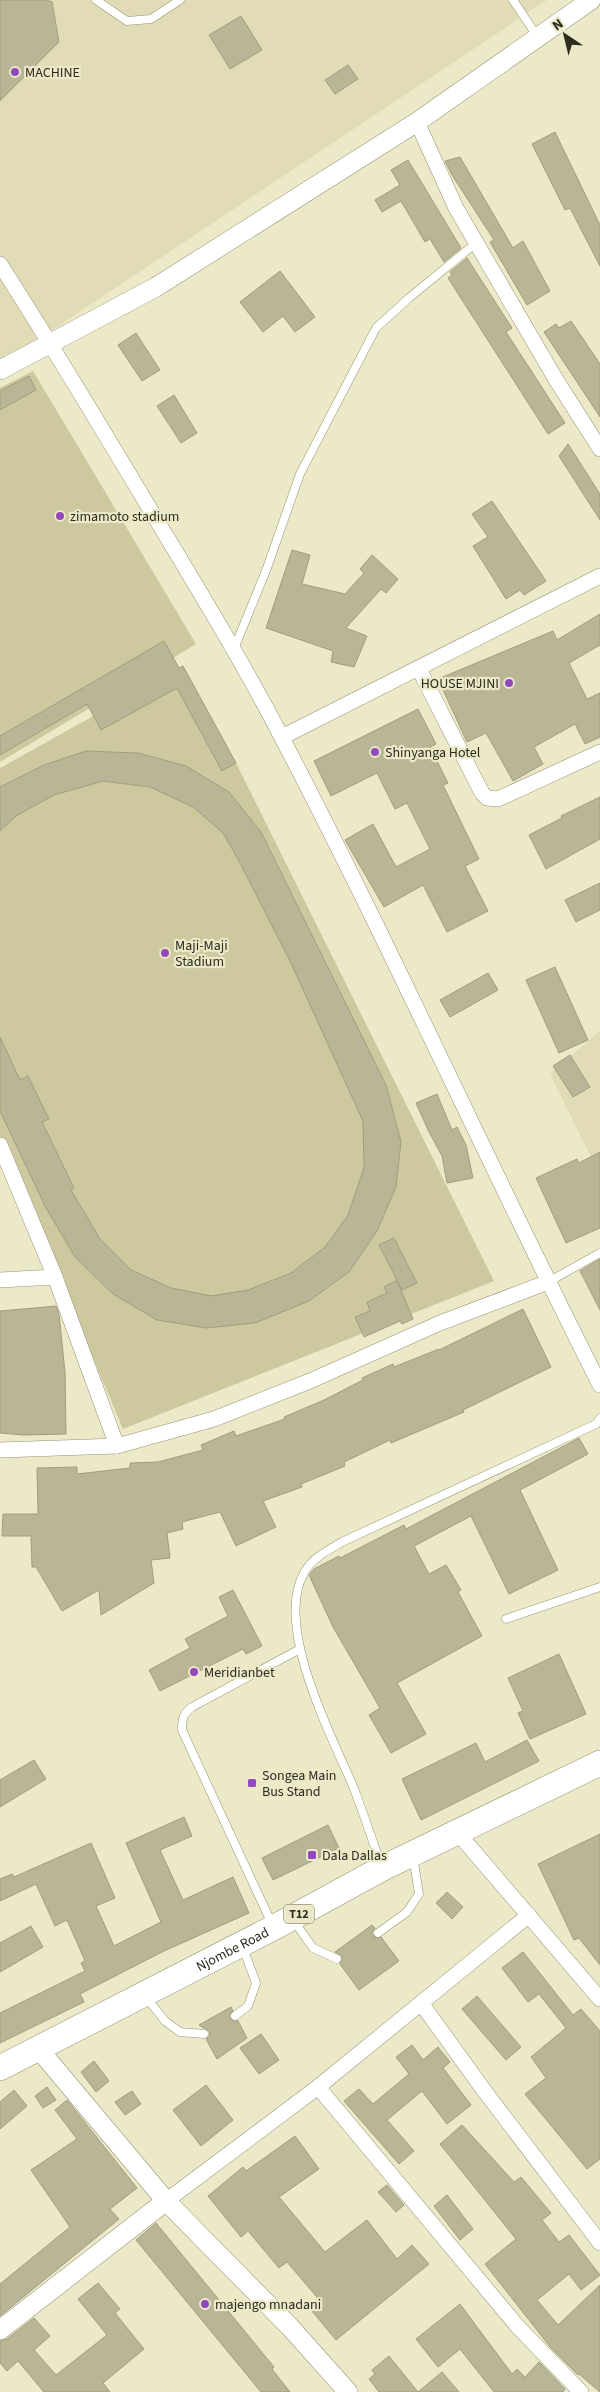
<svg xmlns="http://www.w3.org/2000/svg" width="600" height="2392" font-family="'Source Sans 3',sans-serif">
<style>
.built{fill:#e1dcb5}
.pitch{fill:#cdc89e}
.building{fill:#b9b597;stroke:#a19e7f}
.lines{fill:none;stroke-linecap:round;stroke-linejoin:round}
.service-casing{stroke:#969375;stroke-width:9}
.minor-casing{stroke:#969375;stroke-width:16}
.tertiary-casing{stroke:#969375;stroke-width:20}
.trunk-casing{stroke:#969375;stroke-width:26}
.service{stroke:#fff;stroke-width:8}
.minor{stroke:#fff;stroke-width:15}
.tertiary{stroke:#fff;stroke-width:19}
.trunk{stroke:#fff;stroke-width:25}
.poi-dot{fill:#9249bb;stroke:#ece9c8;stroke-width:2}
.labels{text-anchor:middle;stroke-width:4.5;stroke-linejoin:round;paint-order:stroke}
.shield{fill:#ece9c8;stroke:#666452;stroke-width:1}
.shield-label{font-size:12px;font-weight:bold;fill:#2d2b1f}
.poi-label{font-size:14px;fill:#2d2b1f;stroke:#ece9c8;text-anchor:start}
.street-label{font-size:14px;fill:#2d2b1f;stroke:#ece9c8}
</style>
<rect width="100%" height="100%" fill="#ece9c8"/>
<g class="built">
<path d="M0,0H547L48,333L0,358Z"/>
<path d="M600,1031V1175L550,1074Z"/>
</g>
<g class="pitch">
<path d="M33,371L196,644L0,762V388Z"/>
<path d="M183,666L236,763L494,1281L123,1429L0,1138V768Z"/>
</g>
<g class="building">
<path d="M0,0H46L52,2L59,42L0,101Z"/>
<path d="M241,16L262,50L230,69L209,35Z"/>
<path d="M348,65L358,79L335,94L325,80Z"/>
<path d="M555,132L600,225V266L570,208L565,210L532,144Z"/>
<path d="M460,157L513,248L523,241L550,291L527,305L490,242L494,240L452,175L445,161Z"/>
<path d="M408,160L461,248L444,262L430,239L425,242L401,201L382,212L375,200L400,185L391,170Z"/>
<path d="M467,258L512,328L506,332L565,423L548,434L448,278L452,275L450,272Z"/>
<path d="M280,271L315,317L295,332L283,316L263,332L240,302Z"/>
<path d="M571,321L600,364V417L544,332L556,324L559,328Z"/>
<path d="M136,333L160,370L142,381L118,345Z"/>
<path d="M29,376L36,390L0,410V391Z"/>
<path d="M174,395L197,433L181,443L157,406Z"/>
<path d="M568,444L600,494V520L559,456Z"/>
<path d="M492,501L546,581L524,595L520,590L506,599L473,546L488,537L472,514Z"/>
<path d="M292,550L310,555L302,584L345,594L364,573L360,569L372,555L398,579L386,593L381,589L346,628L367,636L354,667L331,662L333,651L266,628Z"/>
<path d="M600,614V645L569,663L587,699L600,693V737L585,744L575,724L534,747L543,764L513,781L486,733L467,742L438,679L553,631L557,640Z"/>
<path d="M164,641L179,668L183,666L236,763L222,771L177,688L101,730L87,704L0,755V736Z"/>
<path d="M418,709L436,744L430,747L448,783L443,785L479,859L465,866L488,911L447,932L423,885L384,907L345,840L373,824L396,867L430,849L407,803L395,809L377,773L331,796L314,761Z"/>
<path d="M86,751L138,753L186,766L229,792L261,832L386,1085L401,1142L396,1187L377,1231L349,1272L309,1301L255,1323L206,1328L157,1320L113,1294L75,1257L46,1208L0,1111V1037L20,1080L28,1076L49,1119L42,1122L74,1188L71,1190L100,1239L131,1270L171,1288L211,1296L248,1290L291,1273L325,1247L348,1215L364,1168L363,1121L290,961L239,861L223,833L193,807L150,787L103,781L54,795L16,816L0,831V787L44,765Z"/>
<path d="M600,797V839L546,869L529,835L562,818L561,816Z"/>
<path d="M600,883V910L576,922L565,900Z"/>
<path d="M555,967L588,1040L559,1053L526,980Z"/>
<path d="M488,973L498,990L450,1017L440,1000Z"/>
<path d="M570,1055L590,1087L573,1097L553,1066Z"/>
<path d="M437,1094L452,1130L457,1127L466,1145L473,1178L447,1183L442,1156L429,1132L416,1103Z"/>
<path d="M600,1152V1228L566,1243L536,1178L577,1159L579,1163Z"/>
<path d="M394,1238L417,1283L402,1290L397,1281L413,1319L402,1324L400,1321L364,1337L355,1317L370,1311L367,1302L387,1293L384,1287L397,1280L379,1245Z"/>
<path d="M600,1259V1310L580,1271Z"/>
<path d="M56,1306L59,1314L65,1372L66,1434L24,1435L0,1433V1311Z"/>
<path d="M523,1309L551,1367L463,1410L464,1412L391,1443L390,1440L344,1462L345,1466L301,1484L302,1487L263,1501L276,1527L236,1546L220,1512L182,1522L183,1529L167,1533L170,1558L151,1560L154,1583L101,1615L99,1590L62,1611L36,1567H32L31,1536H2L3,1514H38L37,1468L77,1467V1474L130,1468V1463L158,1462L203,1450L201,1445L234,1431L236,1436L285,1419L284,1417L324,1400L363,1380L362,1378L393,1364L394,1367L439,1349V1350Z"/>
<path d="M579,1438L588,1454L520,1490L558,1570L509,1594L471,1516L414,1546L429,1574L446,1565L461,1590L458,1592L482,1636L397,1683L426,1734L391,1753L369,1715L380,1708L333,1627L309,1575L314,1569L339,1556L340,1558L404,1525L406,1529Z"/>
<path d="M233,1590L262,1646L246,1654L243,1649L160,1691L149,1670L190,1648L185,1639L228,1616L219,1597Z"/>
<path d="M559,1654L586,1714L530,1739L518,1713L523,1711L508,1678Z"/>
<path d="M527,1740L539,1761L421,1820L402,1779L476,1743L485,1762Z"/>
<path d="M34,1760L46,1779L0,1807V1780Z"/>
<path d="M184,1817L192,1836L160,1850L183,1900L233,1877L249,1913L162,1952L80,1994L84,2002L0,2043V2013L85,1971L81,1963L85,1961L67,1920L55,1926L36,1884L0,1901V1879L12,1874L14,1877L91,1843L115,1898L96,1906L114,1946L161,1922L126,1843Z"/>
<path d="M328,1825L339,1848L273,1880L262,1858Z"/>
<path d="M600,1834V1965L579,1938L574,1940L538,1864Z"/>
<path d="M447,1892L463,1907L452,1919L436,1903Z"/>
<path d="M372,1925L375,1928L372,1933L374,1937H381L399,1961L359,1990L340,1964L342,1956L335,1952Z"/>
<path d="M31,1926L43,1947L0,1972V1943Z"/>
<path d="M523,1952L573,2015L581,2009L600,2031V2159L587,2169L525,2094L546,2078L531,2057L566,2028L539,1994L528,2002L502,1968Z"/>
<path d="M477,1996L521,2047L506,2060L462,2009Z"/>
<path d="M231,2007L233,2011L230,2014V2019L238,2021L247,2038L217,2059L206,2039L210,2035L209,2031L199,2025Z"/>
<path d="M261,2034L279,2060L259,2074L240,2048Z"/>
<path d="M412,2045L423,2060L438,2047L450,2062L443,2068L471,2105L447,2124L422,2091L387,2120L414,2151L399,2164L344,2101L359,2089L373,2104L409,2074L396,2057Z"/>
<path d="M94,2061L109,2081L96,2092L81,2072Z"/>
<path d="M206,2085L233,2120L201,2146L173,2110Z"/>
<path d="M47,2087L56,2100L43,2108L35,2096Z"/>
<path d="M14,2090L27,2106L0,2129V2102Z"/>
<path d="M132,2091L141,2104L125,2115L115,2102Z"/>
<path d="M67,2100L137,2188L110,2209L119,2219L0,2316V2284L70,2227L31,2170L77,2139L55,2110Z"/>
<path d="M462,2125L514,2182L521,2177L551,2213L542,2220L559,2242L569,2235L600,2275L581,2290L569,2274L537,2300L558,2325L600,2285V2392L579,2374L578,2375L551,2348L485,2264L516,2239L440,2144Z"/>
<path d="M295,2136L319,2169L279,2197L325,2252L367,2220L397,2259L412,2245L429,2264L336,2340L312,2311L322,2303L287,2262L279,2268L248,2231L241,2237L208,2196L243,2167L246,2171Z"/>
<path d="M387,2185L404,2205L396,2212L378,2192Z"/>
<path d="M447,2195L473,2229L460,2240L434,2206Z"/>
<path d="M156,2223L274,2367L272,2369L290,2392H261L136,2240Z"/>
<path d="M98,2283L120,2309L115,2313L144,2349L103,2383L110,2392H44L18,2361L7,2371L0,2363V2341L7,2339L34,2318L50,2336L34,2350L56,2375L107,2335L78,2299Z"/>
<path d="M460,2304L512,2374L517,2369L525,2377L539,2362L565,2389L563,2392H494L460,2349L438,2367L416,2339Z"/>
<path d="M389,2356L418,2392L442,2372L459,2392H379L369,2379L375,2374L372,2370Z"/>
</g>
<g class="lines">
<defs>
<g id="service">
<path d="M96,0L127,21L151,19L180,0"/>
<path d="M513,0L537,36"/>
<path d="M234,649L267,568L300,474L376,328L409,298L476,243"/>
<path d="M548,1282L600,1253"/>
<path d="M506,1619L600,1587"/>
<path d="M381,1865C372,1839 363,1812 353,1786C331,1735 274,1626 304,1573C312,1558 328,1550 342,1542L596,1424L600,1418"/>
<path d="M294,1921L313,1948L337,1959"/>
<path d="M272,1924L182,1730C182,1719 183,1714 192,1707L300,1649"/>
<path d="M378,1933L407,1912L419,1894L413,1856"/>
<path d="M146,1997L165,2021L180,2032L204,2034"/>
<path d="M235,2016L248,2006L256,1983L243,1948"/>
</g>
<g id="minor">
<path d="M417,122L456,208L555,378L600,449"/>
<path d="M0,264C52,345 101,427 150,509C195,584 241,659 281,736C393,950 491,1170 600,1385"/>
<path d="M419,669L482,793L487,798L498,799L600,752"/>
<path d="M282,737L600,576"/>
<path d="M0,1145L55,1277L117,1446"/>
<path d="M0,1280L55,1277"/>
<path d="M0,1450L117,1446L214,1419L310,1381L440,1323L548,1282"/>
<path d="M457,1832L600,1999"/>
<path d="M421,2003L483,2089L600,2243"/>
<path d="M318,2087L518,2327L581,2392"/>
<path d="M166,2201L318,2087L529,1915"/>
</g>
<g id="tertiary">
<path d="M0,370L156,287L417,122L591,0"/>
<path d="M37,2047L166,2201L290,2327L348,2392"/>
<path d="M0,2330L166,2201"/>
</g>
<g id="trunk">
<path id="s1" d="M0,2068L273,1928L383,1868L600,1763"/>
</g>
</defs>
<use href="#service" class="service-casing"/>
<use href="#minor" class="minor-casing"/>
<use href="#tertiary" class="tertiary-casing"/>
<use href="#trunk" class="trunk-casing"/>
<use href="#service" class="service"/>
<use href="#minor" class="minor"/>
<use href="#tertiary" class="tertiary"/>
<use href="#trunk" class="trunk"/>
</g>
<g class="poi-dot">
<circle cx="15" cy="72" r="5"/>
<circle cx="60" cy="516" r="5"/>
<circle cx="509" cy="683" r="5"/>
<circle cx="375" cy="752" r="5"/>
<circle cx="165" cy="953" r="5"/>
<circle cx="194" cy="1672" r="5"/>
<rect x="247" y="1778" width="10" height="10" rx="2.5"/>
<rect x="307" y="1850" width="10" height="10" rx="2.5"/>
<circle cx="205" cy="2304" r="5"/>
</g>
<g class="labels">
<rect class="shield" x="284" y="1904.5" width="30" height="19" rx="4"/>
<g class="shield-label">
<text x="299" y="1918">T12</text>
</g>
<g class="poi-label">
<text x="25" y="77">MACHINE</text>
<text x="70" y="521">zimamoto stadium</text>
<text x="499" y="688" text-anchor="end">HOUSE MJINI</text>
<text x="385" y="757">Shinyanga Hotel</text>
<text x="175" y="950">Maji-Maji<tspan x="175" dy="16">Stadium</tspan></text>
<text x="204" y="1677">Meridianbet</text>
<text x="262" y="1780">Songea Main<tspan x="262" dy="16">Bus Stand</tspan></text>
<text x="322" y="1860">Dala Dallas</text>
<text x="215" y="2309">majengo mnadani</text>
</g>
<g class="street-label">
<text dy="5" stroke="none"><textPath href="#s1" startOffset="261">Njombe Road</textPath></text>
</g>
</g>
<g transform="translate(565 35) rotate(325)" stroke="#ece9c8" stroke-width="4" paint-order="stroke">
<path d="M0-4L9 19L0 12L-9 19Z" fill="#2d2b1f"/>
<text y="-8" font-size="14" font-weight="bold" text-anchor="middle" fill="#2d2b1f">N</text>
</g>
</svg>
